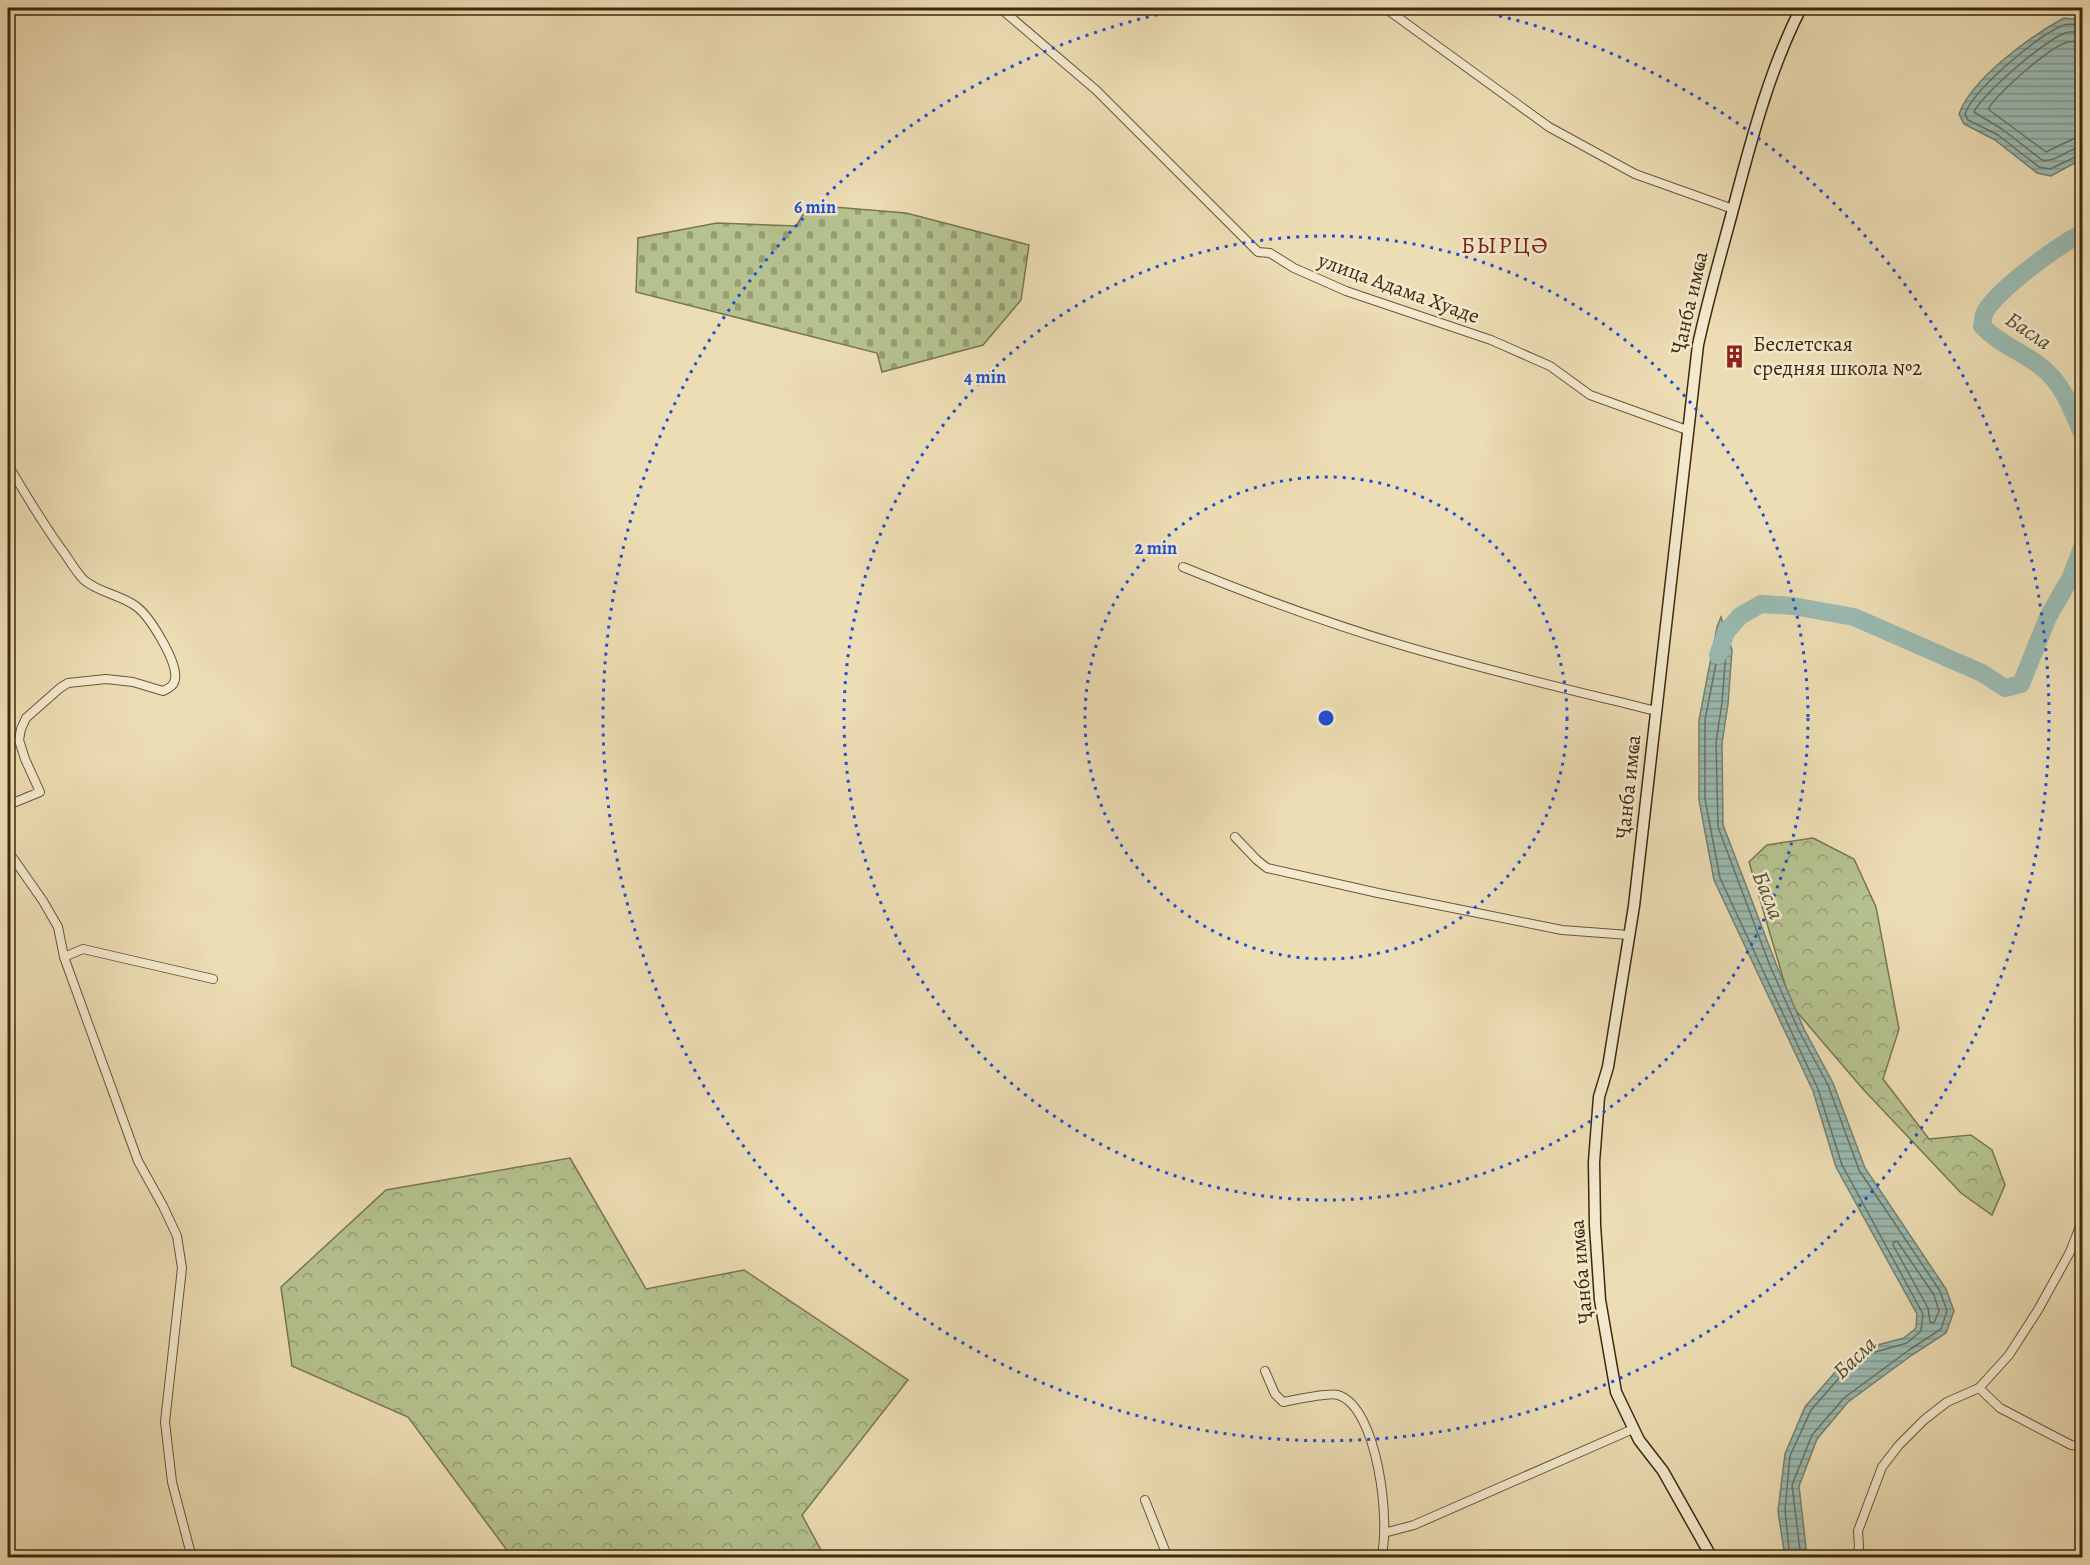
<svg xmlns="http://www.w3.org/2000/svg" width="2090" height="1565" font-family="Alegreya,serif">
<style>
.forest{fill:url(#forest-crowns);stroke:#7a764e;stroke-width:1.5}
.cemetery{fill:url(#cemetery-stones);stroke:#7a764e;stroke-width:1.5}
.water{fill:url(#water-rules);stroke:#758170;stroke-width:1.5}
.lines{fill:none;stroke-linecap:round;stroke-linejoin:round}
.shore{stroke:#6c7260;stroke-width:1.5}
.river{stroke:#9abbb3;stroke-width:18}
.street-casing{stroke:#6a5636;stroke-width:10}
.secondary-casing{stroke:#3e290c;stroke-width:13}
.street{stroke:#f3e9ce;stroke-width:8}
.secondary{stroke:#f3e9ce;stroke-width:10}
.ring{fill:none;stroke:#1d4ed8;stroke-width:3;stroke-dasharray:3 6}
.labels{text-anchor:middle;stroke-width:5;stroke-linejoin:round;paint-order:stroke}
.street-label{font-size:21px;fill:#3e290c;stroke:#f3e9ce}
.poi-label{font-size:21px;fill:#3e290c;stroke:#f3e9ce;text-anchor:start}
.water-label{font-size:22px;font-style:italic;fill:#554e36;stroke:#f3e9ce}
.quarter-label{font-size:24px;letter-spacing:1.5px;fill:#7a1f14;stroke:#f3e9ce}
.centre{fill:#1d4ed8;stroke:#f3e9ce;stroke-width:3}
.ring-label{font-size:18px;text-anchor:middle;font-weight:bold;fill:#1d4ed8;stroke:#f3e9ce;stroke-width:5;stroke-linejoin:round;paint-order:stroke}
</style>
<defs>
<pattern id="forest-crowns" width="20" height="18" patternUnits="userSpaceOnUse" patternTransform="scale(1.5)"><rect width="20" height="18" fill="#b5c28f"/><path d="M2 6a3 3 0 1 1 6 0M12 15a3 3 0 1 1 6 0" fill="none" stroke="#959e73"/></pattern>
<pattern id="cemetery-stones" width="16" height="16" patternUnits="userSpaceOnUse" patternTransform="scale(1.5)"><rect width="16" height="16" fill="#b5c28f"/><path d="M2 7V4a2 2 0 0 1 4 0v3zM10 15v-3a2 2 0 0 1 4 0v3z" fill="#959e73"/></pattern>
<pattern id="water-rules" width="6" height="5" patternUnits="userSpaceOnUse" patternTransform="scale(1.5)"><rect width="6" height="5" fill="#9abbb3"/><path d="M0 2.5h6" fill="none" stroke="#7f9890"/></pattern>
</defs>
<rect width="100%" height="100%" fill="#edddb4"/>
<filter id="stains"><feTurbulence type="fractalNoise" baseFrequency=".00333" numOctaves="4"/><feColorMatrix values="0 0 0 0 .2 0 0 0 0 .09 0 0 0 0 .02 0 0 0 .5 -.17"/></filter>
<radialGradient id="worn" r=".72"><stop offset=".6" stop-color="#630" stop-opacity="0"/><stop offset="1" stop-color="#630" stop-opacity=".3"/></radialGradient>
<g class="forest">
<path d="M1813,838L1854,859L1876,907L1899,1029L1883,1079L1929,1139L1971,1135L1992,1150L2005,1185L1992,1215L1961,1193L1862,1088L1791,1005L1749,862L1767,845Z"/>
<path d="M570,1158L646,1289L744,1270L908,1380L802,1515L823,1554L814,1558L512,1557L408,1417L292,1366L281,1287L386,1190Z"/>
</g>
<path class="cemetery" d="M809,205L906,213L1029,245L1021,300L983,345L882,372L877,353L636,292L638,238L717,223L796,226Z"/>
<g class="water">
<path d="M2064,18L2082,20V159L2051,176L2037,173L1995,140L1964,124L1959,114C1972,78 2031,36 2064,18Z"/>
<path d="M1721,617L1732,650L1728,704L1722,743L1723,825L1776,964L1804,1029L1833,1083L1865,1168L1946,1289L1954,1311L1946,1333L1912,1355L1848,1402L1817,1439L1799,1486L1807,1557H1785L1778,1511L1785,1454L1805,1407L1843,1363L1870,1347L1904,1338L1916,1328L1917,1314L1836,1167L1813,1091L1714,880L1699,800V720L1717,627Z"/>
</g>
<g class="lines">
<g class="shore">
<path d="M2082,25C2077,25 2069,23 2064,25C2040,33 1973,90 1965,114L1968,120L1998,135L2039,167L2050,169L2082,154"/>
<path d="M2082,33C2078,33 2073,31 2069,32C2050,35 1981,95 1974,112L2002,129L2042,160C2056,163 2068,148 2082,147"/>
<path d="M2082,42C2078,42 2072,41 2068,42C2049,47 1999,92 1988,109L2046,152L2073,139L2082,138"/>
<path d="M1897,1241L1934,1295L1939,1311L1934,1323L1930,1322L1928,1308L1893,1245L1894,1242Z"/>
<path d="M1790,1558L1785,1510L1790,1456L1811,1410L1848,1368L1872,1353L1907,1343L1921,1331L1923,1314L1842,1165L1818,1089L1720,878L1705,799V720L1719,648L1722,646L1726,651L1722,703L1716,742L1718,827L1770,966L1799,1031L1828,1085L1859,1170L1940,1291L1947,1311L1941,1329L1909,1350L1844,1398L1812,1435L1792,1485L1801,1558"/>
</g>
<g class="river">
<path d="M2082,233C2058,246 1999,288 1985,312C1983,316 1983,322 1982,326C1999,344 2021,351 2040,366C2062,382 2072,409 2082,433"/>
<path d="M1718,655L1726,632L1740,616L1761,604L1793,606L1854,617L1982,673L2005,688L2021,684L2048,617L2071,577L2082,548"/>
</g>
<defs>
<g id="street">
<path d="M1000,8L1096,90L1258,252L1270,253L1294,268L1346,291L1491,340L1550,366L1590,395L1687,430"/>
<path d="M1385,8L1549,127L1635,174L1733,209"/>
<path d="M8,465C26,495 44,526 65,554C71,563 77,573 84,580C99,593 122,595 137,607C150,617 178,662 175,679C174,686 169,688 163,691L133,682L106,679L68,683L60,688L26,718L21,729L19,740L25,759L40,792L8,805"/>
<path d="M1183,567C1254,596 1327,623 1401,645C1485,670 1571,690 1656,711"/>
<path d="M1235,837L1257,860L1267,868L1378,893L1562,930L1629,935"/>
<path d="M8,851L43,901L58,927L64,957L138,1161L163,1206L177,1236L182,1268L165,1422L172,1482L192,1558"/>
<path d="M64,957L83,949L213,979"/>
<path d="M1265,1371L1275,1394L1283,1402C1294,1400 1330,1392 1338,1395C1378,1407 1391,1524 1381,1558"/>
<path d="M1979,1388L2000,1408L2071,1445L2082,1446"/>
<path d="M1145,1500L1168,1558"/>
<path d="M1384,1533L1414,1525L1633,1429"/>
<path d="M1856,1558L1859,1547L1858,1531L1882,1467L1899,1445L1924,1420L1947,1402L1979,1388L2009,1355L2038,1310L2070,1252L2082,1221"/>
</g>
<path id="secondary" d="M1712,1558L1663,1471L1639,1440L1616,1392L1600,1300L1595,1225L1594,1162L1599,1097L1608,1067L1634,906L1698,345C1709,294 1724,244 1737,194C1754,130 1771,67 1801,8"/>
</defs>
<use href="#street" class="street-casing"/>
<use href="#secondary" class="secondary-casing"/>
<use href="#street" class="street"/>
<use href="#secondary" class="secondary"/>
</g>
<g class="ring">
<circle cx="1326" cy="718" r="241"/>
<circle cx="1326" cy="718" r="482"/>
<path d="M1464 8A723 723 0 1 1 1188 8"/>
</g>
<defs>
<symbol id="building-bare" viewBox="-9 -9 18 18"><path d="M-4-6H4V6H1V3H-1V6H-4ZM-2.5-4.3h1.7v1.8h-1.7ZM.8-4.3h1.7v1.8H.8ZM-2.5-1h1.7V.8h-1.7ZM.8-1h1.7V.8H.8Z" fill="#8f2418" stroke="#f3e9ce" stroke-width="2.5" paint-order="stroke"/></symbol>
</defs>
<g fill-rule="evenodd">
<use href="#building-bare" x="1718" y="340" width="33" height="33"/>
</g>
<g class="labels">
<g class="street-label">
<text transform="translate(1399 288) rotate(20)" y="7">улица Адама Хуаде</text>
<text transform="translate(1689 303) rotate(-77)" y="7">Ҷанба имҩа</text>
<text transform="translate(1628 787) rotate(-84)" y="7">Ҷанба имҩа</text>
<text transform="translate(1581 1272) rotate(-95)" y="7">Ҷанба имҩа</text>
</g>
<g class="poi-label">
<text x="1753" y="351">Беслетская<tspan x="1753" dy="24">средняя школа №2</tspan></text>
</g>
<g class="water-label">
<text transform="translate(2029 330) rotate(34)" y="8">Басла</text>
<text transform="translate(1769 895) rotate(68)" y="8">Басла</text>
<text transform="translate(1854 1357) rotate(-44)" y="8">Басла</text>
</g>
<g class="quarter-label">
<text x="1505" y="253">БЫРЦӘ</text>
</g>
</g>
<circle cx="1326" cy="718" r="9" class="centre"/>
<g class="ring-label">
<text x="815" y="213">6 min</text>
<text x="985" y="383">4 min</text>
<text x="1156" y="554">2 min</text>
</g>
<rect width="2090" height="1565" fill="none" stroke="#edddb4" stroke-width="30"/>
<rect x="9" y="9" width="2072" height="1547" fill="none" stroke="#3e290c" stroke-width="3"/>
<rect x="15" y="15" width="2060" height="1535" fill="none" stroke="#3e290c" stroke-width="1.5"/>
<rect width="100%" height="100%" filter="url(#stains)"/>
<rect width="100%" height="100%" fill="url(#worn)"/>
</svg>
